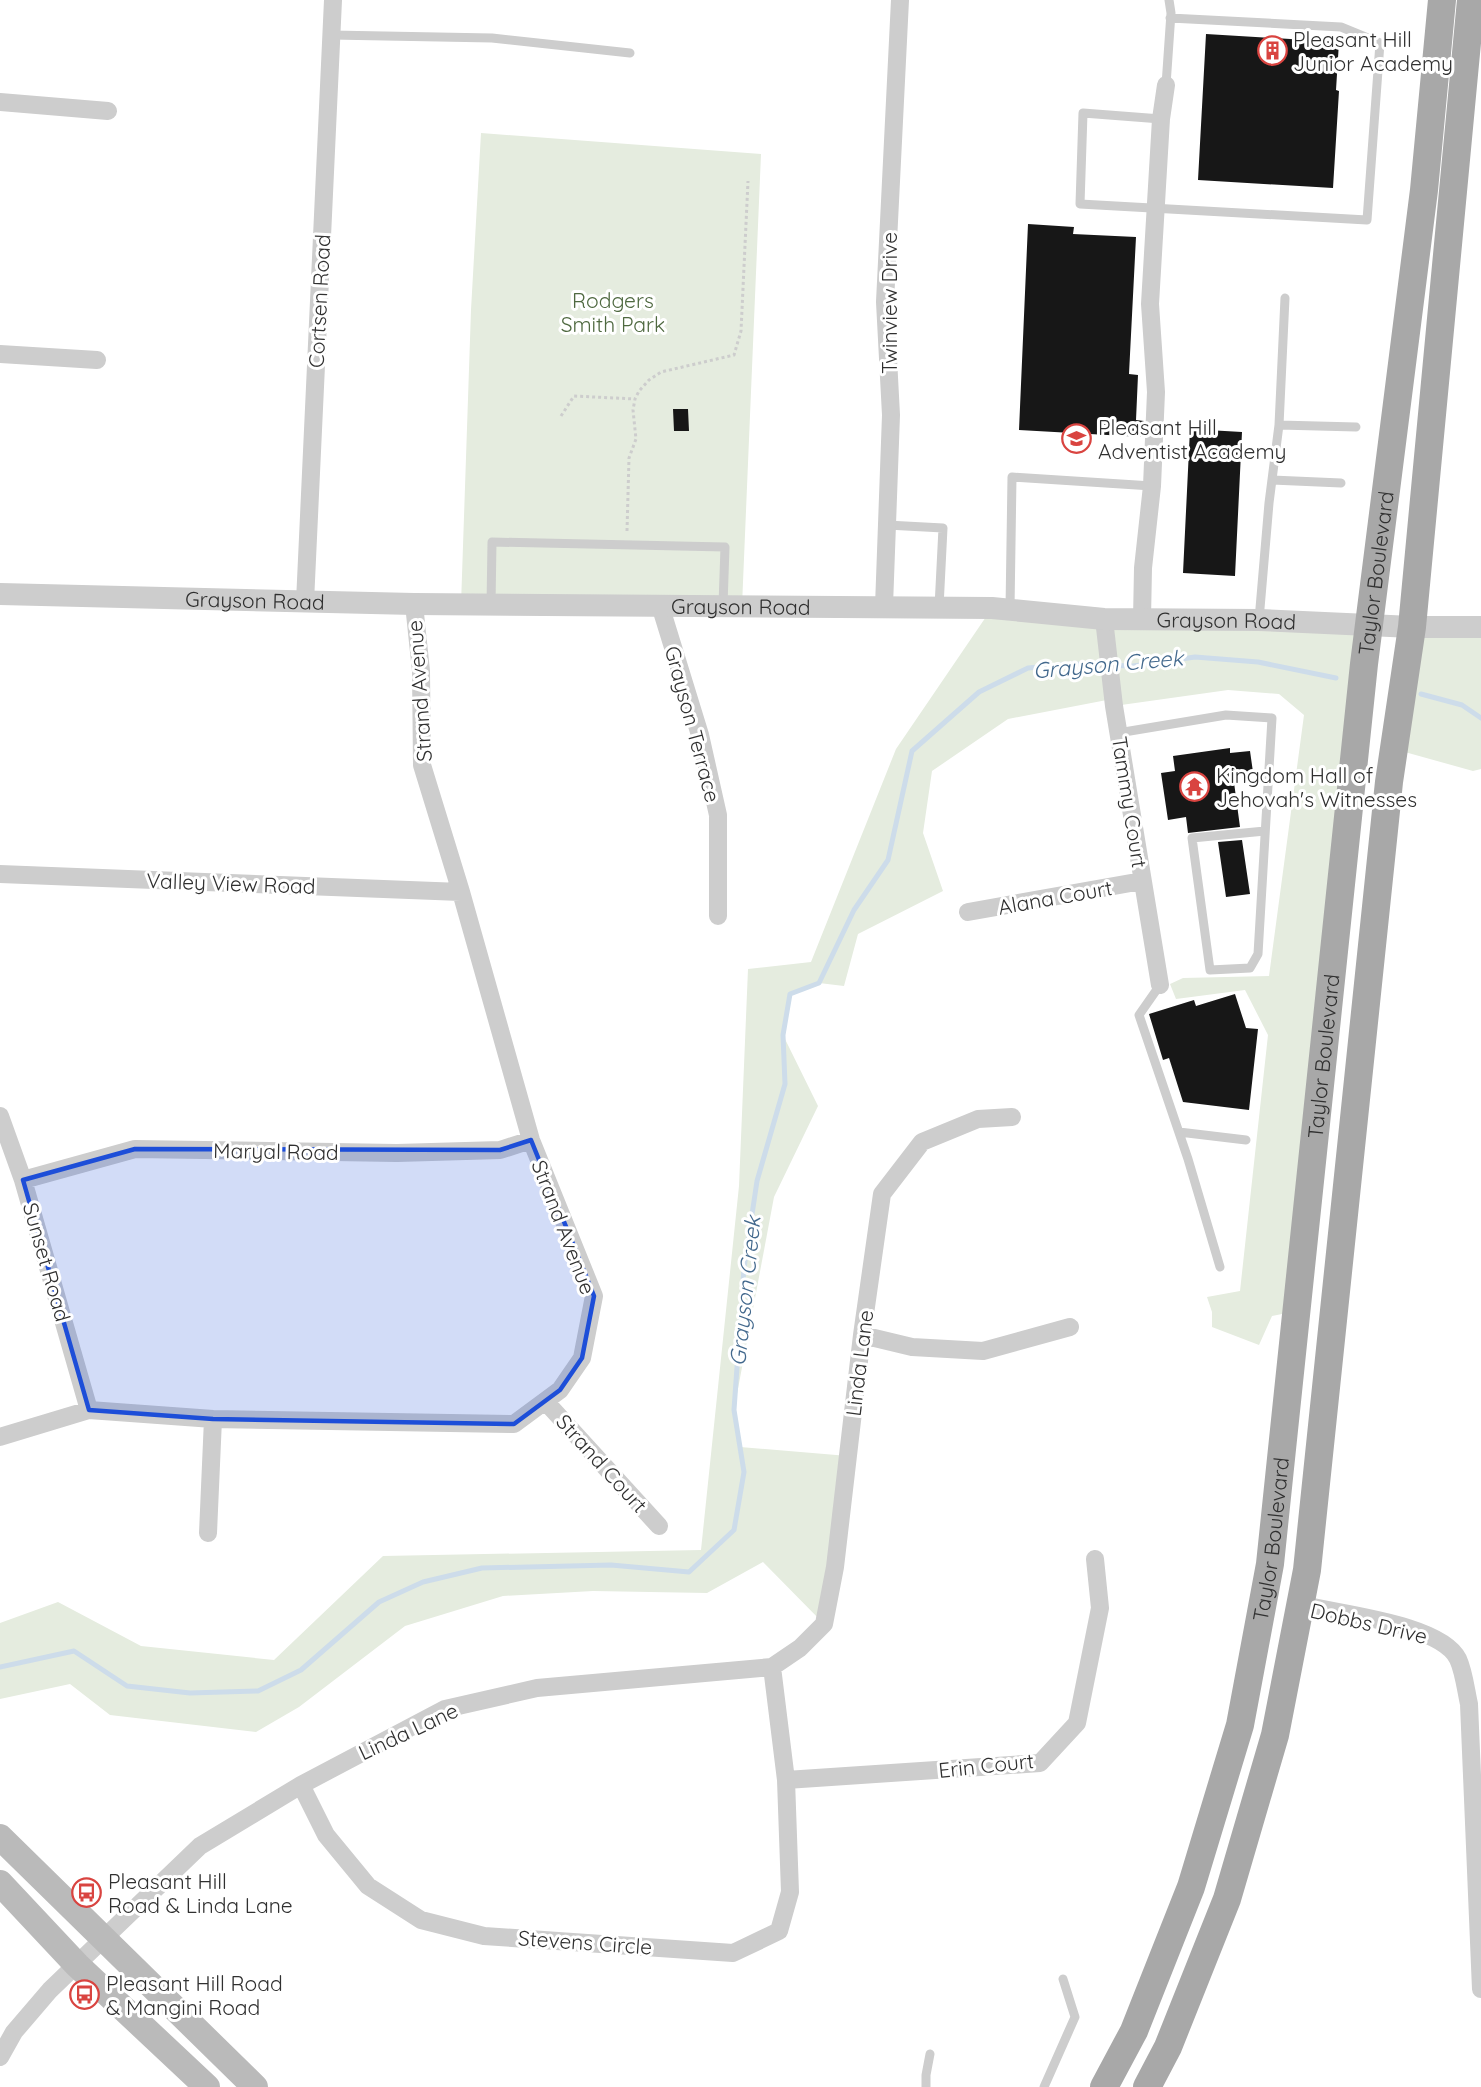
<svg xmlns="http://www.w3.org/2000/svg" width="1481" height="2087" font-family="Quicksand,sans-serif">
  <style>
    .green { fill: #e5ecdf }
    .lines { fill: none; stroke-linecap: round; stroke-linejoin: round }
    .stream { stroke: #cddcea; stroke-width: 5 }
    .building { fill: #171717 }
    .path { stroke: #cdcdcd; stroke-width: 3; stroke-dasharray: 3 3; stroke-linecap: butt }
    .service { stroke: #cdcdcd; stroke-width: 9 }
    .minor { stroke: #cdcdcd; stroke-width: 18 }
    .tertiary { stroke: #cdcdcd; stroke-width: 22 }
    .secondary { stroke: #bababa; stroke-width: 26 }
    .primary { stroke: #a8a8a8; stroke-width: 28 }
    .marked { fill: #1d4ed8; fill-opacity: 0.2; stroke: #1d4ed8; stroke-width: 4.5; stroke-linejoin: round }
    .labels { text-anchor: middle; dominant-baseline: central; stroke-width: 6; stroke-linejoin: round; paint-order: stroke }
    .poi-label { font-size: 21px; fill: #303030; stroke: #fff; text-anchor: start }
    .park-label { font-size: 21px; fill: #4f6940; stroke: #fff }
    .street-label { font-size: 21px; fill: #303030; stroke: #fff }
    .water-label { font-size: 22px; font-style: italic; fill: #43698d; stroke: #fff }
  </style>
  <rect width="100%" height="100%" fill="#fff"/>
  <path class="green" d="M481 133 761 154 742 606 461 605 471 310Z
    M992 608 1369 624 1297 1311 1272 1316 1259 1345 1212 1327V1312L1207 1297 1240 1291 1268 1035 1245 990 1176 999 1170 984 1183 978 1269 976 1304 715 1279 694 1228 690 1114 706 1112 699 1008 719 932 771 923 833 943 891 858 934 844 986 819 983 790 994 783 1035 818 1106 774 1197 734 1410 740 1447 848 1456 824 1624 763 1562 707 1593 593 1591 503 1596 405 1626 299 1707 256 1732 110 1715 70 1684 0 1699V1623L58 1602 141 1646 274 1660 383 1556 701 1550 739 1186 748 969 811 962 896 749Z
    M1412 627H1481V769L1473 771 1394 749Z"/>
  <g class="lines">
    <path class="stream" d="M1421 694 1462 705 1481 718
      M0 1667 74 1651 127 1686 190 1693 258 1691 301 1670 379 1602 423 1582 482 1568 611 1565 689 1572 734 1530 744 1472 734 1410 744 1268 757 1181 785 1084 783 1035 790 994 819 983 854 910 888 860 912 751 979 692 1028 668 1072 664 1133 666 1195 657 1258 662 1336 678"/>
  </g>
  <path class="building" d="M1206 34 1339 42 1336 90 1339 91 1333 188 1198 180Z
    M1028 224 1074 227 1073 234 1136 237 1129 374 1138 375 1136 420 1144 421 1143 437 1019 430Z
    M673 409H688L689 431H674Z
    M1190 429 1242 432 1235 576 1183 573Z
    M1230 748V753L1250 751 1253 772 1233 775 1240 827 1188 833 1186 817 1168 820 1161 773 1175 771 1173 756Z
    M1242 840 1250 894 1226 897 1218 842Z
    M1235 994 1246 1028 1258 1029 1249 1110 1183 1102 1169 1058 1163 1060 1149 1014 1194 1000 1196 1006Z"/>
  <g class="lines">
    <path class="path" d="M561 416 574 396 635 399
      M627 531 629 458 636 439 633 410 635 399 639 391 649 380 661 372 734 355 741 331 748 181"/>
    <path class="service" d="M331 35 492 38 630 53
      M1166 85 1171 13 1169 0
      M1161 119 1083 113 1080 204 1367 220 1380 43 1341 27 1170 18
      M1279 425 1285 298
      M1272 480 1341 483
      M887 525 943 528 939 607
      M491 605 492 542 725 547 723 605
      M1010 609 1012 477 1152 486
      M1259 620 1269 503 1279 425 1356 427
      M1118 733 1226 715 1272 718 1258 954 1250 968 1210 970 1192 838 1265 831
      M1160 985 1139 1015 1188 1159 1220 1267
      M1179 1132 1246 1140
      M926 2087V2075L930 2054
      M1044 2087 1075 2017 1063 1979"/>
    <path class="minor" d="M0 102 108 111
      M0 354 97 360
      M305 602 333 0
      M660 605 700 735 718 815V916
      M884 606 891 415 885 302 900 0
      M1104 619 1114 706 1160 985
      M1142 619 1143 568 1152 486 1156 392 1150 304 1161 119 1166 85
      M0 874 461 892
      M968 912 1142 881
      M0 1116 23 1180 89 1410
      M23 1180 135 1149 397 1153 500 1150 531 1140
      M862 1335 912 1347 983 1351 1070 1327
      M545 1401 659 1526
      M0 1437 89 1410 213 1419 514 1424 560 1390 582 1358 594 1296 531 1140 461 892 422 765 421 671 414 604
      M208 1533 213 1419
      M1301 1607H1313C1349 1615 1442 1626 1458 1659 1464 1672 1466 1691 1469 1704L1481 1989
      M772 1667 800 1648 824 1624 835 1567 862 1335 882 1194 922 1142 978 1119 1012 1117
      M786 1780 1040 1763 1077 1723 1100 1608 1095 1559
      M0 2057 14 2032 50 1990 200 1846 301 1785 445 1709 537 1688 772 1667 786 1780 790 1892 779 1931 733 1953 484 1936 421 1920 368 1886 326 1835 301 1785"/>
    <path class="tertiary" id="s1" d="M0 594 414 604 992 608 1104 619 1259 620 1412 627H1481"/>
    <path class="secondary" d="M0 1837 255 2087
      M0 1883 77 1965 207 2087"/>
    <g class="primary">
      <path id="s2" d="M1104 2087 1134 2031 1191 1887 1240 1725 1270 1564 1364 664 1424 190 1442 0"/>
      <path d="M1147 2087 1168 2047 1227 1899 1275 1735 1307 1570 1389 782 1412 627 1471 0"/>
    </g>
  </g>
  <path class="marked" d="M531 1140 594 1296 582 1358 560 1390 514 1424 213 1419 89 1410 23 1180 135 1149 500 1150Z"/>
  <defs>
    <symbol id="building-ring" viewBox="-11 -11 22 22"><circle r="9.5" fill="#fff" stroke="#d94440" stroke-width="1.5"/><path d="M-4-6H4V6H1V3H-1V6H-4ZM-2.5-4.3h1.7v1.8h-1.7ZM.8-4.3h1.7v1.8H.8ZM-2.5-1h1.7V.8h-1.7ZM.8-1h1.7V.8H.8Z" fill="#d94440"/></symbol>
    <symbol id="school-ring" viewBox="-11 -11 22 22"><circle r="9.5" fill="#fff" stroke="#d94440" stroke-width="1.5"/><path d="M0-5L7-2L0 1L-7-2ZM-4 1L0 2.5L4 1V4Q0 6-4 4Z" fill="#d94440"/></symbol>
    <symbol id="temple-ring" viewBox="-11 -11 22 22"><circle r="9.5" fill="#fff" stroke="#d94440" stroke-width="1.5"/><path d="M0-6L5-2H3V0L6.5 2.5H4V6H1.5V3h-3V6H-4V2.5H-6.5L-3 0V-2H-5Z" fill="#d94440"/></symbol>
    <symbol id="bus-ring" viewBox="-11 -11 22 22"><circle r="9.5" fill="#fff" stroke="#d94440" stroke-width="1.5"/><path d="M-5-6H5V4H4V6H2V4H-2V6H-4V4H-5ZM-3.5-4V0h7V-4ZM-3.5 1.2v1.5H-2V1.2ZM2 1.2v1.5H3.5V1.2Z" fill="#d94440"/></symbol>
  </defs>
  <g fill-rule="evenodd">
    <use href="#building-ring" x="1256" y="34" width="33" height="33"/>
    <use href="#school-ring" x="1060" y="422" width="33" height="33"/>
    <use href="#temple-ring" x="1178" y="770" width="33" height="33"/>
    <use href="#bus-ring" x="70" y="1876" width="33" height="33"/>
    <use href="#bus-ring" x="68" y="1978" width="33" height="33"/>
  </g>
  <g class="labels">
    <g class="poi-label">
      <text x="1293" y="39">Pleasant Hill<tspan x="1293" dy="24">Junior Academy</tspan></text>
      <text x="1098" y="427">Pleasant Hill<tspan x="1098" dy="24">Adventist Academy</tspan></text>
      <text x="1216" y="775">Kingdom Hall of<tspan x="1216" dy="24">Jehovah's Witnesses</tspan></text>
      <text x="108" y="1881">Pleasant Hill<tspan x="108" dy="24">Road &amp; Linda Lane</tspan></text>
      <text x="106" y="1983">Pleasant Hill Road<tspan x="106" dy="24">&amp; Mangini Road</tspan></text>
    </g>
    <g class="park-label">
      <text x="613" y="300">Rodgers<tspan x="613" dy="24">Smith Park</tspan></text>
    </g>
    <g class="street-label">
      <text transform="translate(319 301) rotate(-87)">Cortsen Road</text>
      <text transform="translate(889 303) rotate(-90)">Twinview Drive</text>
      <text stroke="none"><textPath href="#s2" startOffset="1548">Taylor Boulevard</textPath></text>
      <text stroke="none"><textPath href="#s1" startOffset="255">Grayson Road</textPath></text>
      <text stroke="none"><textPath href="#s1" startOffset="741">Grayson Road</textPath></text>
      <text stroke="none"><textPath href="#s1" startOffset="1227">Grayson Road</textPath></text>
      <text transform="translate(419 691) rotate(-94)">Strand Avenue</text>
      <text transform="translate(693 724) rotate(75)">Grayson Terrace</text>
      <text transform="translate(1130 802) rotate(81)">Tammy Court</text>
      <text transform="translate(231 883) rotate(2)">Valley View Road</text>
      <text transform="translate(1055 897) rotate(-10)">Alana Court</text>
      <text stroke="none"><textPath href="#s2" startOffset="1062">Taylor Boulevard</textPath></text>
      <text transform="translate(276 1151) rotate(1)">Maryal Road</text>
      <text transform="translate(564 1227) rotate(69)">Strand Avenue</text>
      <text transform="translate(47 1262) rotate(74)">Sunset Road</text>
      <text transform="translate(859 1363) rotate(-83)">Linda Lane</text>
      <text transform="translate(602 1463) rotate(48)">Strand Court</text>
      <text stroke="none"><textPath href="#s2" startOffset="576">Taylor Boulevard</textPath></text>
      <text transform="translate(1369 1623) rotate(13)">Dobbs Drive</text>
      <text transform="translate(408 1731) rotate(-25)">Linda Lane</text>
      <text transform="translate(986 1765) rotate(-6)">Erin Court</text>
      <text transform="translate(585 1942) rotate(4)">Stevens Circle</text>
    </g>
    <g class="water-label">
      <text transform="translate(1108 664) rotate(-5)">Grayson Creek</text>
      <text transform="translate(745 1291) rotate(-84)">Grayson Creek</text>
    </g>
  </g>
</svg>
